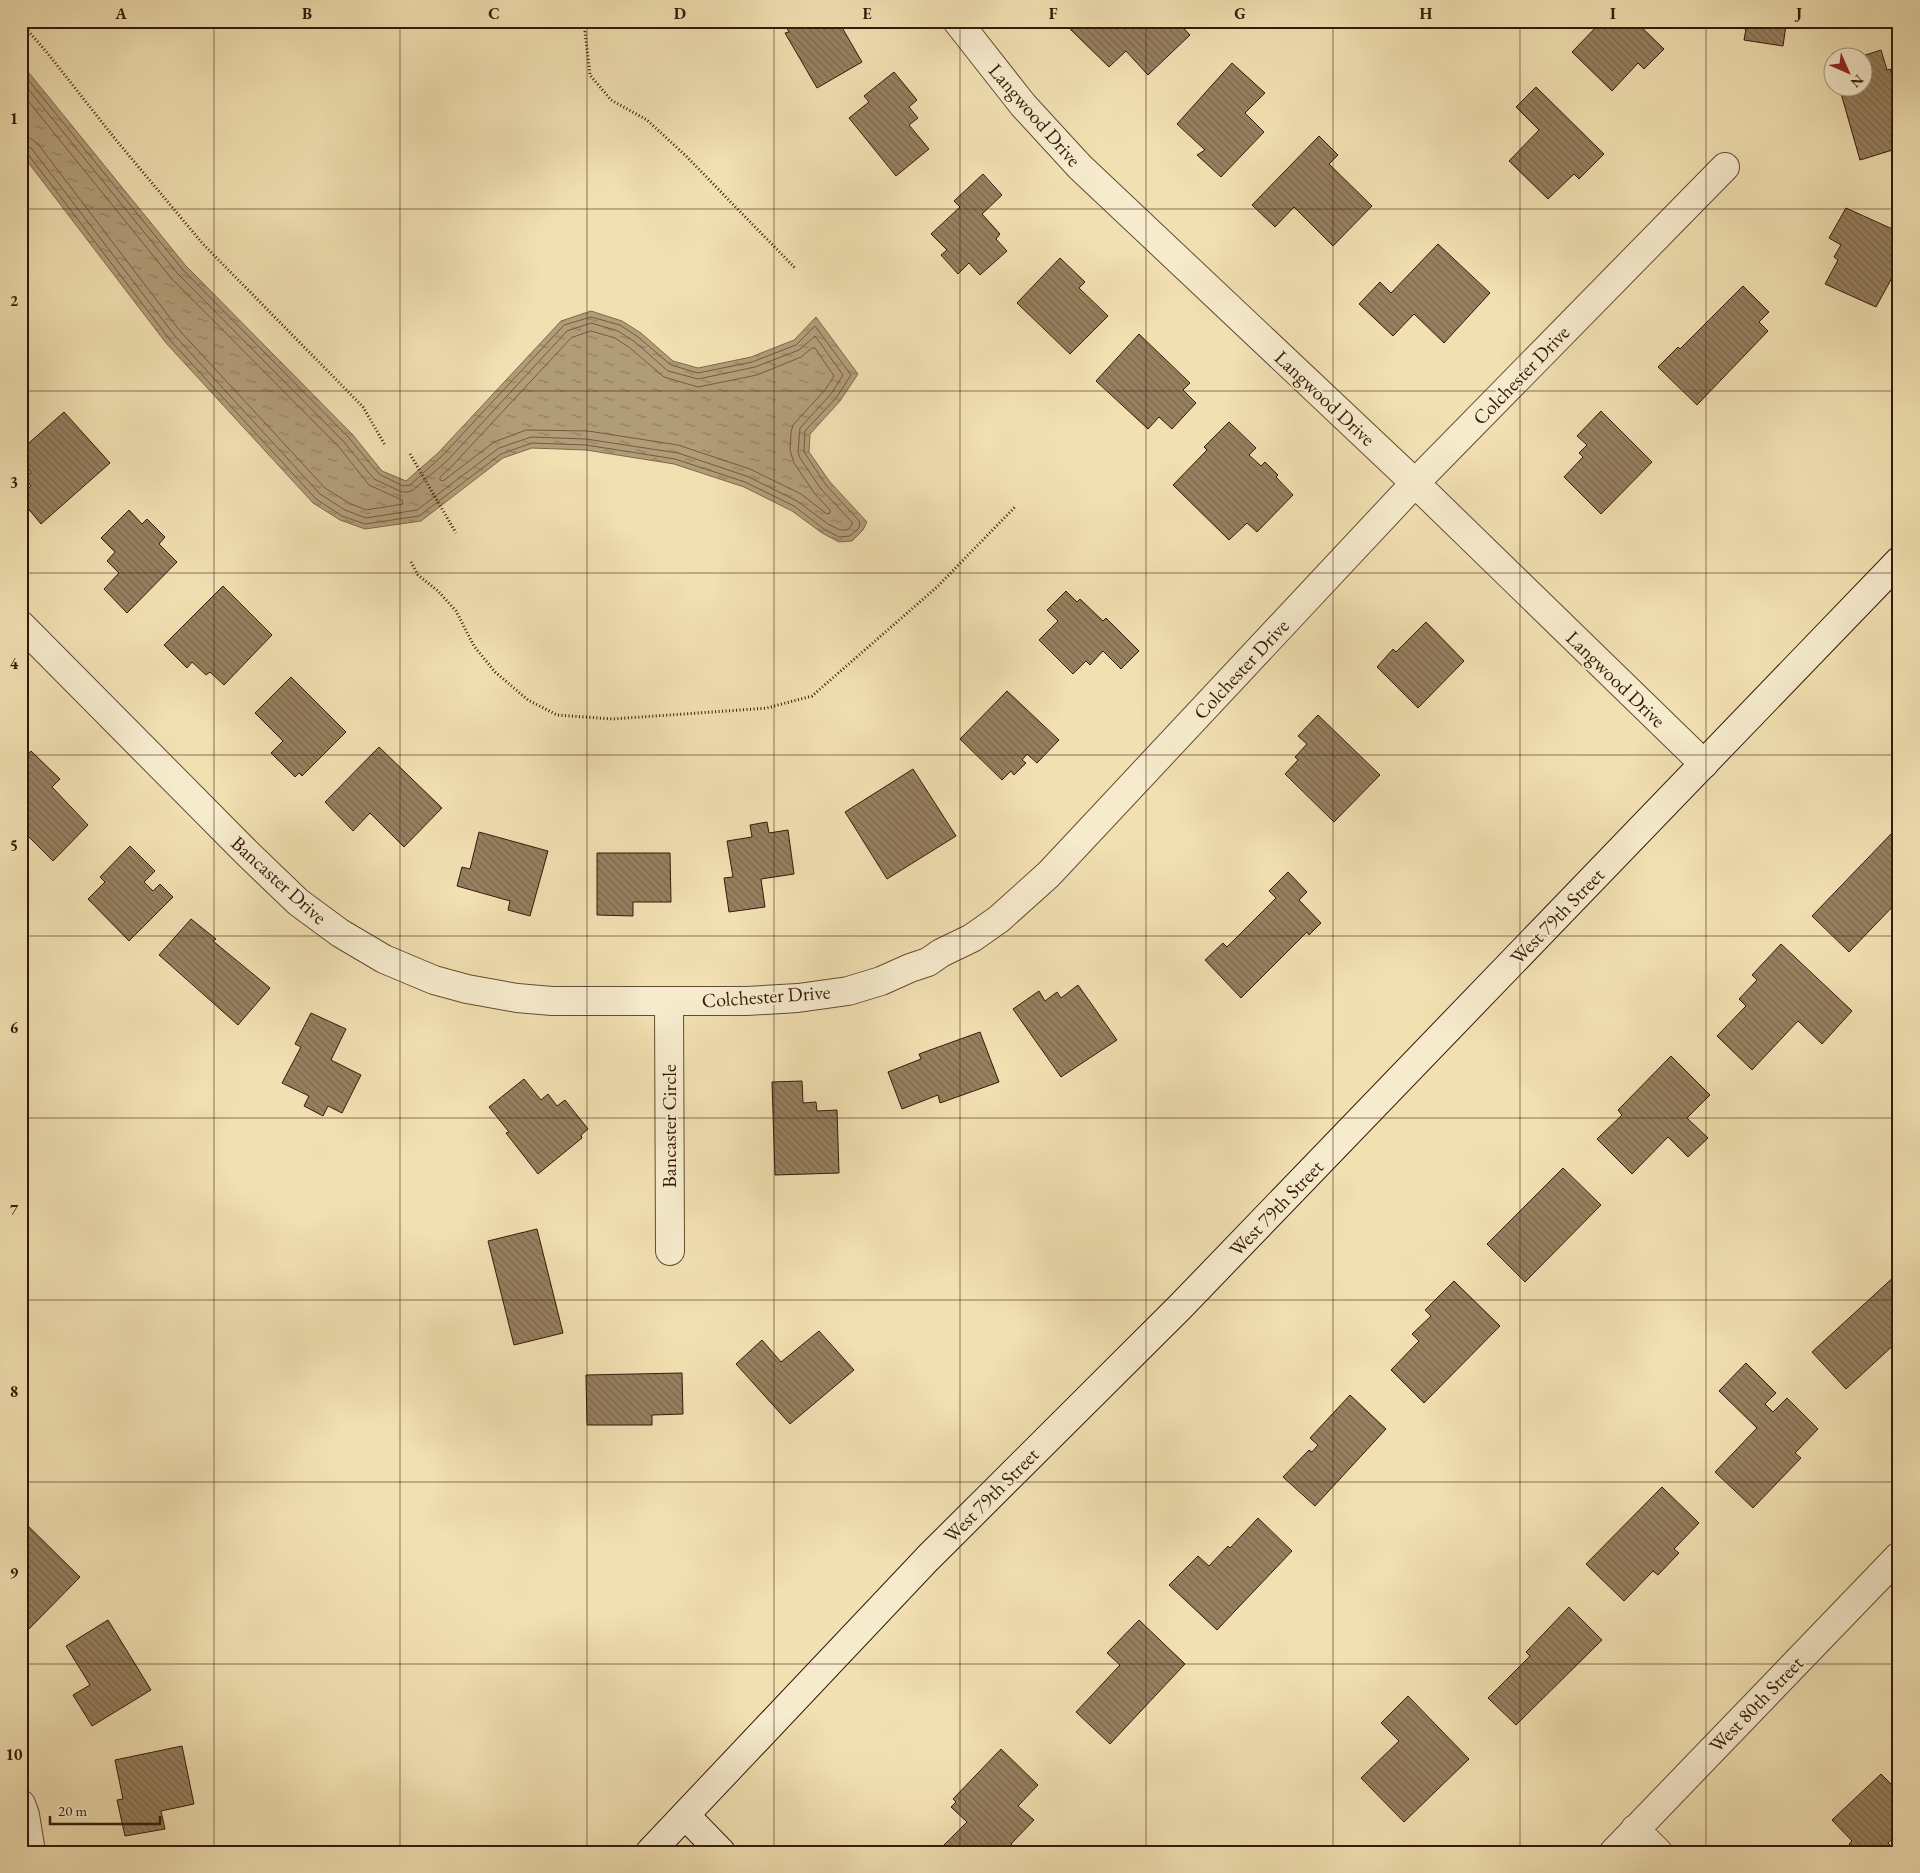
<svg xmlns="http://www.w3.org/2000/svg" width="1920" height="1873" font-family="'EB Garamond',serif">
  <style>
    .water { fill: url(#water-ripples); stroke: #80684b }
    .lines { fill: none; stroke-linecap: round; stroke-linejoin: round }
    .shore { stroke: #745a40; stroke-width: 1 }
    .building { fill: url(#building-back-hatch); stroke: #361908 }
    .street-casing { stroke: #654b32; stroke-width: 30 }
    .secondary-casing { stroke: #361908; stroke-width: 30 }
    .path { stroke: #361908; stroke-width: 3; stroke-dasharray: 1 2.5; stroke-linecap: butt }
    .street { stroke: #f6ebcd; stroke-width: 28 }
    .secondary { stroke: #f6ebcd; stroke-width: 28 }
    .grid { fill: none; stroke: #361908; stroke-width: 1; stroke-opacity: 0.55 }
    .labels { text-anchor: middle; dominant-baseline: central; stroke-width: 4; stroke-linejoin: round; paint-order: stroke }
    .street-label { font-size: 20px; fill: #361908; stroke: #f6ebcd }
    .neatline { fill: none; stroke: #361908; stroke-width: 2 }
    .grid-label { font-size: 16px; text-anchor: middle; font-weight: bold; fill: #361908 }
  </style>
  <defs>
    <pattern id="water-ripples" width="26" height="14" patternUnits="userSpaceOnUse" patternTransform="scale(1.25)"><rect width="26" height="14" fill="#b19c78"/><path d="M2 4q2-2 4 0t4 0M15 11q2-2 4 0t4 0" fill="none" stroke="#917e60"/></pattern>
    <pattern id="building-back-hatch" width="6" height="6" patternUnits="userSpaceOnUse" patternTransform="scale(1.25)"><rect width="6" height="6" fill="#978060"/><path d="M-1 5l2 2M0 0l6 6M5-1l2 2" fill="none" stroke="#7c684d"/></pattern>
  </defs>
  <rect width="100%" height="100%" fill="#f1e0b2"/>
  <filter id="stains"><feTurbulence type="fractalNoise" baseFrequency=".004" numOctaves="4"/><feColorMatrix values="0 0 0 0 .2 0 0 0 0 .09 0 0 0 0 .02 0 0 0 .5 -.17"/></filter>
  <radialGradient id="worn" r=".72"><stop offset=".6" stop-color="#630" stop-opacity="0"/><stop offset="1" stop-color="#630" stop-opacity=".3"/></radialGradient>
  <path class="water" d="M21 63 186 266 353 435 382 471 406 481 438 453 561 321 591 311 622 321 641 333 673 361 698 368 751 357 794 340 816 317 858 374 840 401 810 434 809 452 830 482 867 522 863 530 852 541 839 542 822 533 792 511 744 487 674 464 586 450 532 448 503 458 421 521 365 529 340 520 313 503 166 343 21 153Z"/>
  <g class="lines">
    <path class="shore" d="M21 71 183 270 349 438 379 474 403 486 410 485 442 456 564 325 591 317 620 325 638 337 671 365 698 373 752 362 796 345 815 326 851 375 836 398 805 431 804 452 826 485 860 522 859 528 850 536 839 537 824 529 794 506 745 482 675 459 586 445 532 443 501 454 419 516 365 524 342 516 316 499 170 340 27 153 21 151
      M21 80 178 274 344 442 374 479 402 492H408L413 490 447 461 567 331 591 323 618 331 635 342 668 371 698 379 755 367 799 350 815 336 843 375 831 394 800 428 798 452 800 458 821 489 852 522V525L847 530H840L828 524 797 501 749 477 678 453 586 439 531 437 499 448 417 510 366 518 345 510 320 494 175 336 32 149 27 145 21 144
      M21 92 172 279 339 447 369 485 402 500 403 504 366 510 349 503 325 488 180 331 38 144 30 138 21 137
      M591 331 615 338 630 348 664 377 698 387 757 375 801 357 812 348H815L834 376 825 390 793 425 791 432 790 450 794 463 815 494 830 510V513L827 514 801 494 750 469 678 445 588 431 526 430 494 442 443 481 440 480V477L452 466 571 338Z"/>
  </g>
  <path class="building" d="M783 21H841L840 24 862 62 817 88 785 33 789 32Z
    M1078 21H1177L1190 35 1148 75 1126 51 1109 67 1070 29Z
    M1602 21H1635L1664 49 1644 69 1638 63 1612 91 1572 52Z
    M1725 21H1780L1779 24 1786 25 1783 46 1744 40 1746 29 1724 25Z
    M1881 50 1887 70 1890 69 1899 97V148L1860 160 1840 90 1836 92 1834 88H1862V58H1856Z
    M1232 63 1265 93 1245 113 1264 132 1221 177 1197 155 1205 150 1177 124Z
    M1832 65V82L1827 66Z
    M894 72 917 100 909 107 918 118 909 125 929 149 896 176 849 118 869 102 864 96Z
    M1536 87 1604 154 1579 179 1574 174 1548 199 1509 161 1539 130 1516 107Z
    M1319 136 1338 155 1329 164 1372 206 1333 246 1294 207 1275 227 1252 205Z
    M983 174 1002 195 982 214 1000 234 996 239 1007 251 980 275 969 263 958 274 941 255 947 250 931 234 960 207 954 201Z
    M1846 208 1899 232V265L1876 307 1825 284 1838 260 1834 257 1841 245 1829 238Z
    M1438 244 1490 293 1444 343 1414 314 1393 336 1359 304 1380 282 1391 293Z
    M1060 258 1085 282 1079 288 1108 316 1070 354 1017 303Z
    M1743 286 1769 312 1759 322 1768 331 1697 405 1658 367 1678 347 1680 349Z
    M1139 334 1190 383 1183 390 1196 403 1172 429 1159 417 1148 429 1096 381Z
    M1601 411 1652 462 1601 514 1564 477 1583 457 1579 453 1587 445 1577 436Z
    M64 412 110 463 41 524 21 500V494L31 486 25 478 31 472 21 461V450Z
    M1229 422 1256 448 1249 455 1261 466 1265 462 1278 475 1276 477 1293 495 1257 532 1247 523 1229 540 1173 485 1207 450 1204 447Z
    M129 510 142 524 147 519 165 537 159 544 177 562 127 613 104 589 119 573 107 561 115 552 101 538Z
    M223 586 272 635 224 685 210 672 206 675 192 662 187 668 164 645Z
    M1066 591 1077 602 1080 599 1103 621 1106 618 1139 651 1121 669 1103 651 1090 665 1086 661 1073 674 1039 640 1058 621 1047 610Z
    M1426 622 1464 661 1418 708 1377 667 1393 649 1396 652Z
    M291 677 346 732 302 776 299 773 295 777 271 753 283 741 255 713Z
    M1007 691 1059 740 1037 763 1027 754 1022 760 1026 763 1014 775 1011 771 1002 780 960 739Z
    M1318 715 1380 775 1334 822 1285 774 1298 760 1295 757 1307 744 1298 736Z
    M379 747 442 808 404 847 370 813 353 831 325 802Z
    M31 751 60 779 52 787 88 825 53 861 21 829V761Z
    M913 769 956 836 887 879 845 812Z
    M767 822 769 833 788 830 794 874 761 879 765 907 729 912 724 878 733 877 727 841 752 837 750 825Z
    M479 832 548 851 530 916 508 910 510 901 457 886 462 867 470 869Z
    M1892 833 1899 839V900L1849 952 1812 916Z
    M130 846 155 871 144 882 153 891 160 884 173 897 129 941 88 899 105 882 100 877Z
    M597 853H670L671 902H633V916L597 915Z
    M1288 872 1307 892 1299 900 1321 923 1309 935 1307 932 1241 998 1205 960 1223 943 1227 947 1276 898 1269 891Z
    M191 919 216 939 213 941 270 988 238 1025 159 955Z
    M1781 944 1852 1011 1822 1044 1798 1021 1752 1070 1717 1036 1746 1006 1739 999 1757 980 1752 975Z
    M1078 985 1117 1040 1061 1077 1013 1009 1039 991 1045 1001 1057 992 1061 998Z
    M311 1013 346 1029 331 1060 361 1075 342 1113 328 1106 323 1116 304 1106 309 1096 282 1083 301 1047 295 1044Z
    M980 1032 999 1082 940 1103 938 1095 902 1109 888 1072 921 1059 919 1054Z
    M1671 1056 1710 1095 1687 1118 1708 1138 1688 1157 1668 1137 1632 1174 1597 1139 1622 1115 1618 1110Z
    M524 1079 541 1100 548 1094 557 1106 565 1100 588 1129 581 1135 582 1138 538 1174 506 1133 509 1132 489 1107Z
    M802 1081 803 1103 816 1102 817 1111 837 1110 839 1173 775 1175 772 1082Z
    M1563 1168 1601 1205 1525 1282 1487 1244Z
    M537 1229 563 1333 514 1345 488 1241Z
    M1897 1274 1899 1275V1340L1846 1389 1812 1352Z
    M1454 1281 1500 1326 1424 1403 1391 1370 1419 1341 1412 1334 1431 1316 1425 1310Z
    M819 1331 854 1370 790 1424 736 1364 762 1340 781 1362Z
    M1746 1363 1776 1393 1765 1404 1773 1412 1787 1398 1818 1429 1795 1453 1801 1458 1753 1508 1715 1472 1757 1428 1719 1391Z
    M682 1373 683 1414 652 1415V1425H587L586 1375Z
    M1350 1395 1386 1429 1315 1506 1283 1477 1309 1450 1312 1452 1318 1445 1310 1438Z
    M1662 1487 1699 1523 1674 1549 1679 1553 1658 1575 1653 1571 1624 1601 1586 1564Z
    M1258 1518 1292 1551 1217 1630 1169 1585 1198 1556 1209 1566 1228 1546 1230 1548Z
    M22 1520 80 1577 24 1634 21 1632Z
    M1569 1607 1602 1640 1516 1725 1488 1698 1530 1656 1526 1652Z
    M108 1620 151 1690 92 1726 73 1695 90 1685 66 1646Z
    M1139 1620 1185 1664 1110 1744 1076 1712 1120 1665 1107 1653Z
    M1408 1696 1469 1759 1404 1822 1361 1778 1399 1741 1381 1723Z
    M182 1746 194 1804 161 1811 165 1829 125 1836 117 1800 123 1799 115 1760Z
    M1001 1749 1038 1785 1018 1806 1034 1820 1011 1844 1018 1852H945L941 1848 967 1822 951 1807 956 1802 953 1799Z
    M1881 1774 1899 1792V1833L1888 1843 1897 1852H1857L1849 1844 1852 1841 1832 1820Z"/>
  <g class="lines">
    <defs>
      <path id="street" d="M957 21 1023 105 1080 167 1415 483 1704 764
        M21 625 246 852 298 902 340 933 384 959 434 980 467 989 517 998 552 1001H747L798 998 848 991 881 981 910 968 928 962 941 953 972 938 999 919 1049 874 1415 483 1725 167
        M669 1001 670 1251
        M21 1804 25 1815 31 1852
        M1635 1829 1658 1852
        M1614 1852 1899 1556"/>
      <path id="secondary" d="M685 1815 721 1852
        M650 1852 928 1558 1180 1307 1899 561"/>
    </defs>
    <use href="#street" class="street-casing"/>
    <use href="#secondary" class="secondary-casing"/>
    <path class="path" d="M588 21 585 32 590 75 611 100 647 120 685 155 796 269
      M21 23 45 50 116 140 203 244 363 407 385 445
      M410 454 456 533
      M411 562 418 575 438 591 456 611 474 646 495 672 528 700 557 715 613 719 767 708 812 696 937 587 1016 506"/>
    <use href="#street" class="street"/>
    <use href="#secondary" class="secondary"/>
  </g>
  <path class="grid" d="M214 21V1852M400 21V1852M587 21V1852M774 21V1852M960 21V1852M1146 21V1852M1333 21V1852M1520 21V1852M1706 21V1852M21 209H1899M21 391H1899M21 573H1899M21 755H1899M21 936H1899M21 1118H1899M21 1300H1899M21 1482H1899M21 1664H1899"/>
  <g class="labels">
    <g class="street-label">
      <text transform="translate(1035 115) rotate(49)">Langwood Drive</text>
      <text transform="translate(1521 375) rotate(-46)">Colchester Drive</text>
      <text transform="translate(1325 398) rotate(43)">Langwood Drive</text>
      <text transform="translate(1241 669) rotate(-47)">Colchester Drive</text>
      <text transform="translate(1616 679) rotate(44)">Langwood Drive</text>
      <text transform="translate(279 880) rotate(42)">Bancaster Drive</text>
      <text transform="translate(1557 916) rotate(-46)">West 79th Street</text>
      <text transform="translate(766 996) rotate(-4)">Colchester Drive</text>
      <text transform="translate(669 1126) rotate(-90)">Bancaster Circle</text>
      <text transform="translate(1276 1208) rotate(-46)">West 79th Street</text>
      <text transform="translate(991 1495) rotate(-45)">West 79th Street</text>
      <text transform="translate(1756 1704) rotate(-46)">West 80th Street</text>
    </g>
  </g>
  <rect width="1920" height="1873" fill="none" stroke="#f1e0b2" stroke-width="55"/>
  <g transform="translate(1848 72) rotate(135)"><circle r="24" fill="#f6ebcd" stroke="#a9977e"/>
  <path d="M0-4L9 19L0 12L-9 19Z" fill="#8f2418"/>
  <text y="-8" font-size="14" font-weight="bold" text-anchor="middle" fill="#361908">N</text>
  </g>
  <path d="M50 1816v8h110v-8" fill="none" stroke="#361908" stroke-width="2.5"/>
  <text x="58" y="1816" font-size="15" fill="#361908" stroke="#f6ebcd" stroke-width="4" paint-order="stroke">20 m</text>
  <rect x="28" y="28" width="1864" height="1818" class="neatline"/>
  <g class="grid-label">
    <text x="121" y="19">A</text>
    <text x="307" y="19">B</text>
    <text x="494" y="19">C</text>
    <text x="680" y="19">D</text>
    <text x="867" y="19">E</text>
    <text x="1053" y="19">F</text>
    <text x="1240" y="19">G</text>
    <text x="1426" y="19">H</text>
    <text x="1613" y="19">I</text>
    <text x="1799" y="19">J</text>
    <text x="14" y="124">1</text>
    <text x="14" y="306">2</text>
    <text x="14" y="488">3</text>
    <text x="14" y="669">4</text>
    <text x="14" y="851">5</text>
    <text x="14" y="1033">6</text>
    <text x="14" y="1215">7</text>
    <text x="14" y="1397">8</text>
    <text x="14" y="1578">9</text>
    <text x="14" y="1760">10</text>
  </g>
  <rect width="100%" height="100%" filter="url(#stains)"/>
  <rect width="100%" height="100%" fill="url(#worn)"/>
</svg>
